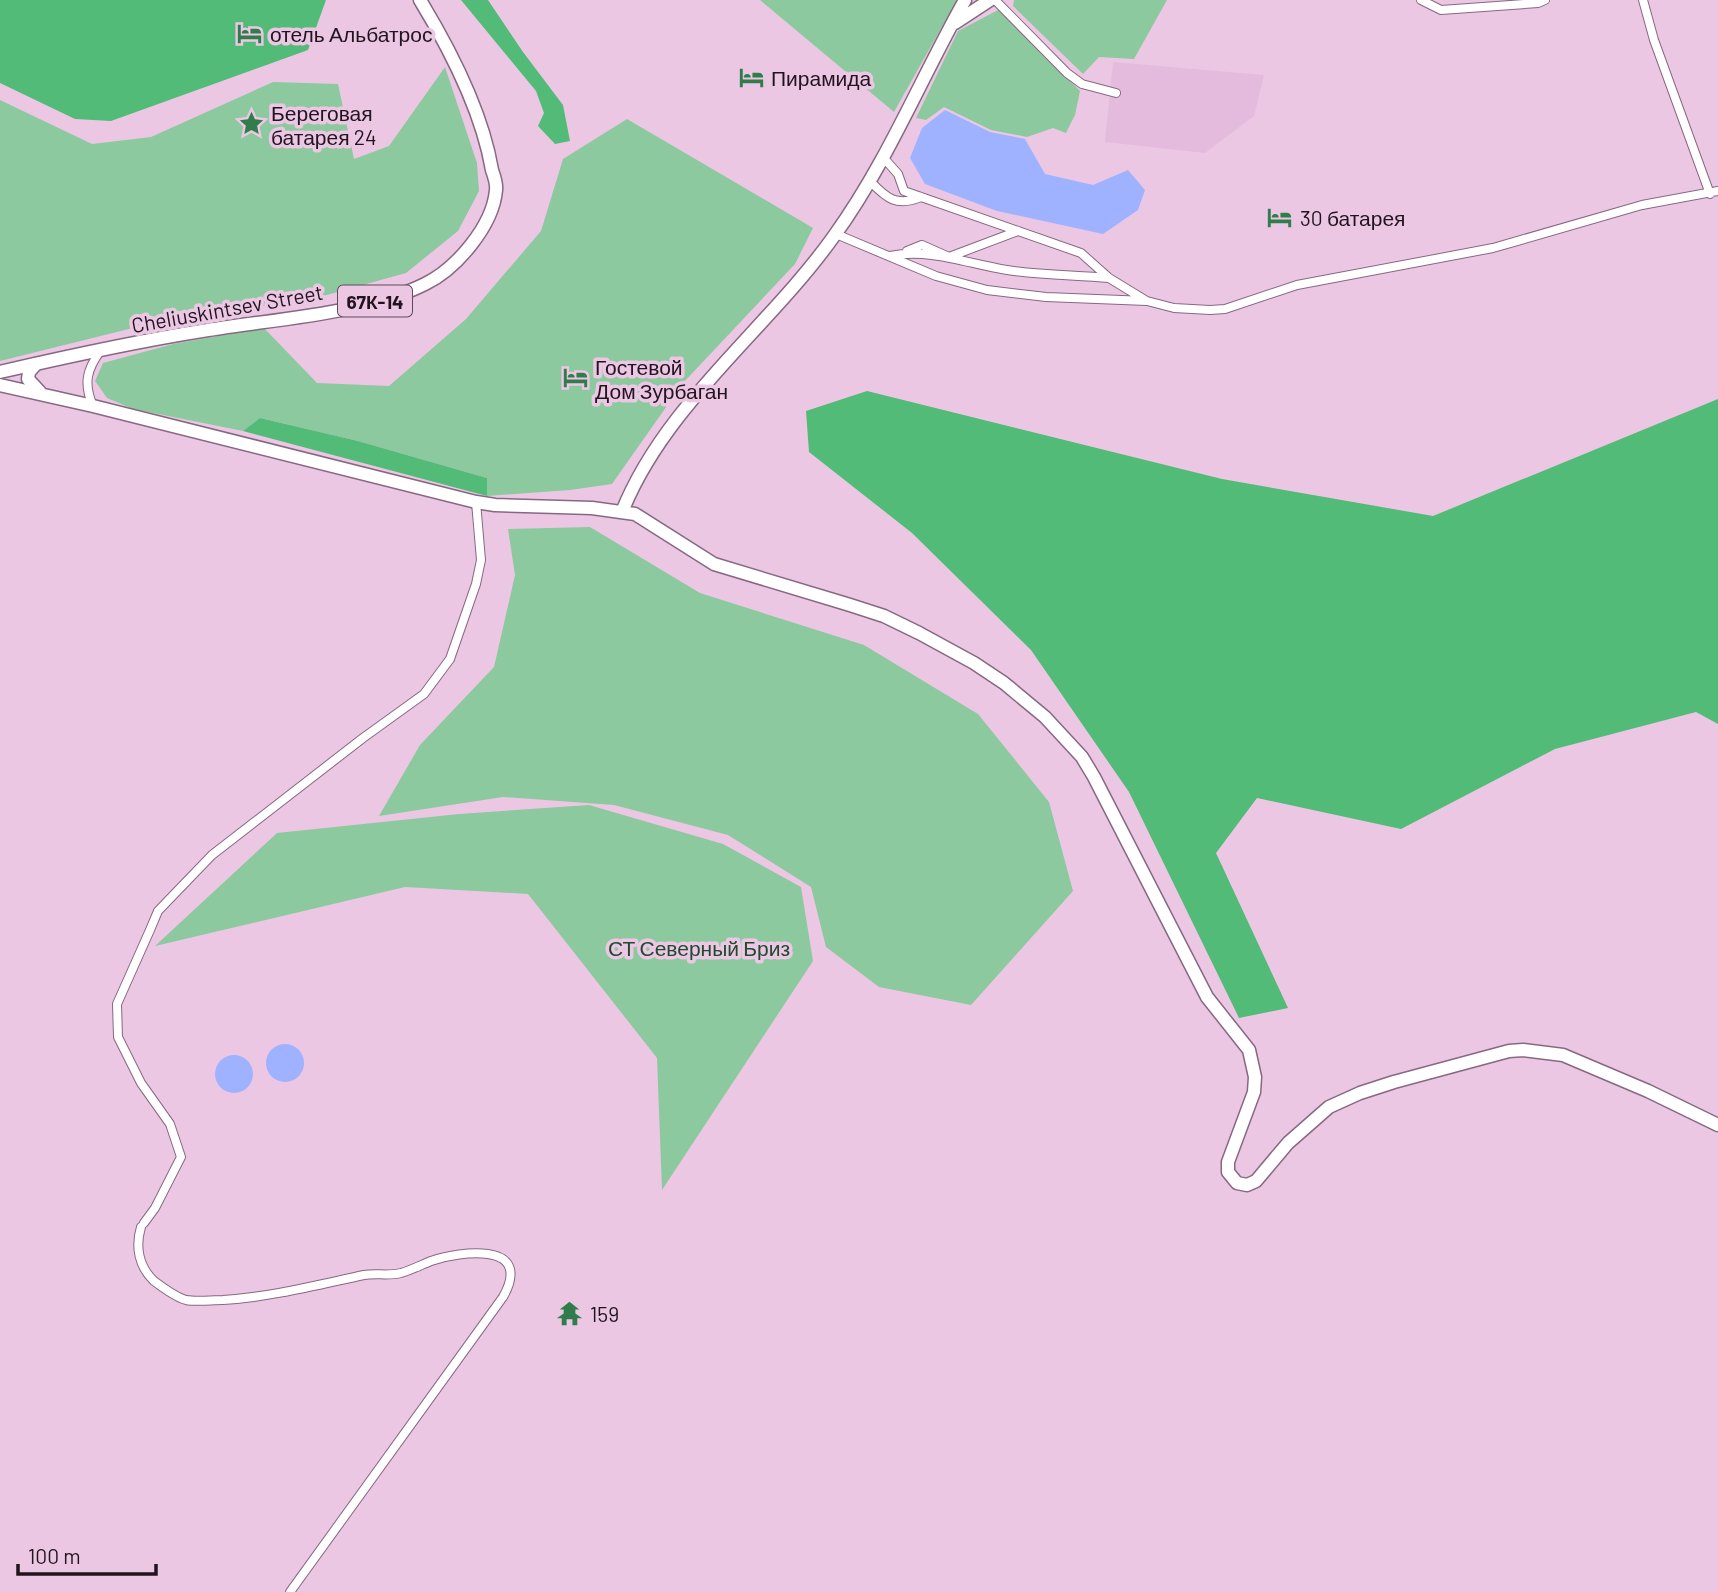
<svg xmlns="http://www.w3.org/2000/svg" width="1718" height="1592" font-family="Barlow,sans-serif">
  <style>
    .built { fill: #e5bbdd }
    .green { fill: #8dc99e }
    .forest { fill: #52bb77 }
    .water { fill: #9eb2ff }
    .lines { fill: none; stroke-linecap: round; stroke-linejoin: round }
    .street-casing { stroke: #876881; stroke-width: 10 }
    .secondary-casing { stroke: #876881; stroke-width: 15 }
    .primary-casing { stroke: #876881; stroke-width: 15 }
    .street { stroke: #fff; stroke-width: 8 }
    .secondary { stroke: #fff; stroke-width: 12 }
    .primary { stroke: #fff; stroke-width: 12 }
    .labels { text-anchor: middle; dominant-baseline: central; stroke-width: 7; stroke-linejoin: round; paint-order: stroke }
    .shield { fill: #ebc7e4; stroke: #5e4a5a; stroke-width: 2 }
    .shield-label { font-size: 19px; font-weight: bold; fill: #21141f }
    .poi-label { font-size: 21px; fill: #21141f; stroke: #ebc7e4; text-anchor: start }
    .street-label { font-size: 21px; fill: #21141f; stroke: #ebc7e4 }
    .park-label { font-size: 21px; fill: #204a2e; stroke: #ebc7e4 }
  </style>
  <rect width="100%" height="100%" fill="#ebc7e4"/>
  <path class="built" d="M1113 62 1264 75 1254 116 1205 153 1105 142Z"/>
  <path class="green" d="M760 0H957L894 112Z
    M1014 0H1167L1134 59 1099 57 1083 74 1013 6Z
    M1000 9 1080 91 1075 115 1066 133 1053 128 1027 137 991 130 944 107 926 120 916 118 958 31Z
    M445 67 477 163 479 191 458 231 406 273 316 298 145 325 0 361V100L92 144 151 137 273 82 338 84 354 159 389 146Z
    M627 119 813 228 795 264 683 383 612 484 570 490 487 496V478L358 441 260 418 243 431 133 409 107 398 95 381 103 363 173 344 264 328 317 383 389 386 466 319 541 231 563 159Z
    M590 527 700 593 864 645 978 714 1049 802 1073 891 971 1005 879 987 826 947 811 887 728 835 614 805 503 797 379 816 420 745 494 667 515 575 508 529Z
    M589 805 723 844 801 887 813 961 662 1190 657 1058 528 894 405 887 155 946 277 833 459 814Z"/>
  <path class="forest" d="M0 0H326L308 50 111 121 75 119 0 83Z
    M461 0H488L523 52 563 105 570 141 555 144 538 126 544 113 536 91Z
    M867 391 1222 479 1433 516 1718 399V724L1696 712 1555 749 1401 829 1257 798 1216 853 1288 1008 1239 1018 1129 792 1031 650 912 533 809 452 806 411Z
    M260 418 358 441 487 478V496L243 431Z"/>
  <path class="water" d="M945 110 990 132 1025 139 1045 174 1093 185 1128 170 1145 190 1138 210 1103 234 997 211 925 184 910 158 922 128Z
    M266 1063a19 19 0 1 1 38 0a19 19 0 1 1-38 0Z
    M215 1074a19 19 0 1 1 38 0a19 19 0 1 1-38 0Z"/>
  <g class="lines">
    <defs>
      <path id="street" d="M995 0 1067 73 1082 84 1116 93
        M1421 0 1441 10 1538 3 1545 0
        M1643 0 1654 40 1710 194
        M882 156 898 174 904 191 1081 253 1109 278 1145 300
        M870 181C887 199 897 207 921 197
        M836 234 936 276 987 290 1046 297 1147 301 1174 308 1210 310 1225 309 1297 285 1493 248 1642 205 1718 191
        M907 251 922 245 949 257 1018 231
        M890 256C930 248 968 264 1007 270 1040 275 1075 275 1109 278
        M93 406C83 383 87 369 101 350
        M144 1223 155 1208 181 1157 170 1124 141 1083 118 1037 117 1004 150 930 158 911 212 855 363 738 424 694 450 659 476 584 481 560 476 502
        M141 1227C135 1247 139 1267 154 1281 162 1287 175 1297 186 1300 197 1302 211 1300 223 1300 271 1297 317 1285 364 1275 376 1273 389 1276 401 1273 411 1270 421 1265 431 1261 448 1255 470 1252 488 1254 516 1258 514 1278 503 1297L290 1592"/>
      <path id="secondary" d="M955 23 990 0
        M36 364 29 372 28 379 40 392
        M0 385 93 406 476 502 495 505 592 508 635 514 714 564 850 605 884 616 919 633 974 663 1004 683 1045 717 1082 757 1094 777 1207 997 1249 1050 1255 1077 1254 1092 1228 1162V1172L1237 1183 1247 1185 1256 1181 1288 1143 1329 1107 1360 1093 1394 1082 1509 1051 1523 1050 1563 1055 1648 1091 1718 1125
        M622 512C665 404 768 329 834 236 887 163 921 78 965 0"/>
      <path id="primary" d="M0 372C69 356 138 341 208 330 274 319 365 314 425 284 456 269 493 226 496 190 497 184 494 176 492 170 482 111 451 51 420 0"/>
    </defs>
    <use href="#street" class="street-casing"/>
    <use href="#secondary" class="secondary-casing"/>
    <use href="#primary" class="primary-casing"/>
    <use href="#street" class="street"/>
    <use href="#secondary" class="secondary"/>
    <use href="#primary" class="primary"/>
  </g>
  <defs>
    <symbol id="hotel-bare" viewBox="-9 -9 18 18"><path d="M-6-4.5h1.5V1H6V5H4.5V3h-9V5H-6ZM-4 0a1.8 1.8 0 1 1 3.6 0ZM.5 0V-2.5h3Q6-2.5 6 0Z" fill="#307c4b" stroke="#ebc7e4" stroke-width="2.5" paint-order="stroke"/></symbol>
    <symbol id="sight-bare" viewBox="-9 -9 18 18"><path d="M0-6L1.8-2.2L6-1.7L2.9 1.2L3.7 5.4L0 3.3L-3.7 5.4L-2.9 1.2L-6-1.7L-1.8-2.2Z" fill="#307c4b" stroke="#ebc7e4" stroke-width="2.5" paint-order="stroke"/></symbol>
    <symbol id="temple-bare" viewBox="-9 -9 18 18"><path d="M0-6L5-2H3V0L6.5 2.5H4V6H1.5V3h-3V6H-4V2.5H-6.5L-3 0V-2H-5Z" fill="#307c4b" stroke="#ebc7e4" stroke-width="2.5" paint-order="stroke"/></symbol>
  </defs>
  <g fill-rule="evenodd">
    <use href="#hotel-bare" x="232" y="16" width="35" height="35"/>
    <use href="#hotel-bare" x="734" y="60" width="35" height="35"/>
    <use href="#sight-bare" x="234" y="106" width="35" height="35"/>
    <use href="#hotel-bare" x="1262" y="200" width="35" height="35"/>
    <use href="#hotel-bare" x="558" y="360" width="35" height="35"/>
    <use href="#temple-bare" x="552" y="1296" width="35" height="35"/>
  </g>
  <g class="labels">
    <rect class="shield" x="338" y="285.5" width="74" height="31" rx="5"/>
    <g class="shield-label">
      <text x="375" y="301">67К-14</text>
    </g>
    <g class="poi-label">
      <text x="270" y="33">отель Альбатрос</text>
      <text x="771" y="77">Пирамида</text>
      <text x="271" y="112">Береговая<tspan x="271" dy="24">батарея 24</tspan></text>
      <text x="1300" y="217">30 батарея</text>
      <text x="595" y="366">Гостевой<tspan x="595" dy="24">Дом Зурбаган</tspan></text>
      <text x="590" y="1313">159</text>
    </g>
    <g class="street-label">
      <text transform="translate(227 308) rotate(-10)">Cheliuskintsev Street</text>
    </g>
    <g class="park-label">
      <text x="699" y="947">СТ Северный Бриз</text>
    </g>
  </g>
  <path d="M18 1564v10h138v-10" fill="none" stroke="#21141f" stroke-width="3.5"/>
  <text x="28" y="1564" font-size="21" fill="#21141f" stroke="#ebc7e4" stroke-width="5" paint-order="stroke">100 m</text>
</svg>
